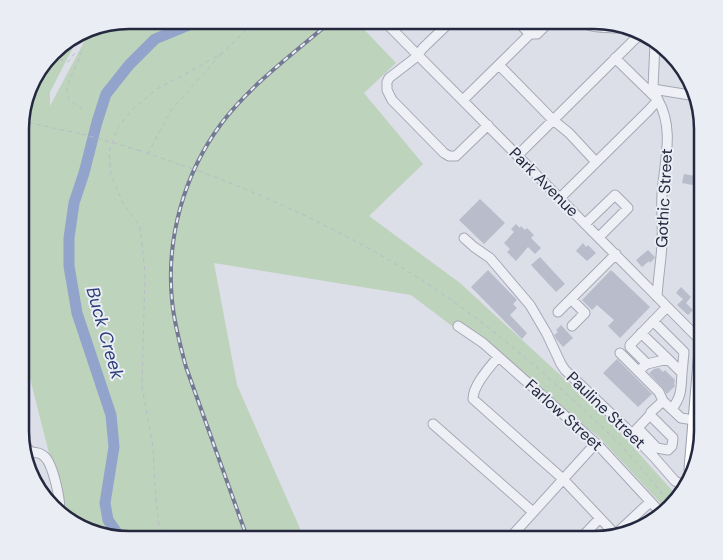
<svg xmlns="http://www.w3.org/2000/svg" width="723" height="560" font-family="'DM Sans',sans-serif">
  <style>
    .green { fill: #bdd3bc }
    .lines { fill: none; stroke-linecap: round; stroke-linejoin: round }
    .river { stroke: #92a3cc; stroke-width: 11 }
    .building { fill: #b8bccb }
    .minor-casing { stroke: #a5a8b5; stroke-width: 11 }
    .major-casing { stroke: #9a9fb5; stroke-width: 13 }
    .path { stroke: #babcc6; stroke-width: 1; stroke-dasharray: 4 4; stroke-linecap: butt }
    .minor { stroke: #eff0f6; stroke-width: 9 }
    .major { stroke: #fff; stroke-width: 11 }
    .rail-casing { stroke: #747993; stroke-width: 4 }
    .rail { stroke: #ebedf5; stroke-width: 2; stroke-dasharray: 5.5; stroke-linecap: butt }
    .path-bridge { stroke: #babcc6; stroke-width: 1; stroke-dasharray: 4 4; stroke-linecap: butt }
    .labels { text-anchor: middle; dominant-baseline: central; stroke-width: 4; stroke-linejoin: round; paint-order: stroke }
    .street-label { font-size: 16px; fill: #24293f; stroke: #ebedf5 }
    .water-label { font-size: 18px; font-style: italic; fill: #2a3e77; stroke: #ebedf5 }
    .rim { fill: none; stroke: #24293f; stroke-width: 2.5 }
  </style>
  <rect width="100%" height="100%" fill="#dcdee8"/>
  <path class="green" d="M358 23 396 63 364 93 423 164 369 216 460 283 607 418 678 497 676 503 667 510 599 437 411 295 214 263 237 385 305 540H122L65 516 20 339 21 313 28 176 21 144V115L34 75 57 47 80 34 50 92V106L92 27 94 26Z"/>
  <g class="lines">
    <path class="river" d="M122 540 108 520 105 503 114 447 111 415 77 313 69 266V238L74 203 84 173 97 122 106 94 129 65 155 39 189 25"/>
  </g>
  <path class="building" d="M684 174 700 177 698 186 682 183Z
    M480 199 505 223 484 244 459 220Z
    M516 224 520 228 521 226 525 230 527 228 534 235 531 238 541 248 535 254 528 247 516 261 507 252 510 249 504 243 514 232 511 229Z
    M583 243 586 247 588 245 596 253 587 261 576 251Z
    M648 250 655 257 654 259 650 263 649 261 642 267 636 260Z
    M540 257 565 284 556 292 531 265Z
    M488 270 517 300 513 304 517 308 510 315 527 333 522 339 471 287Z
    M611 270 650 307 620 338 608 326 614 320 597 305 592 310 582 300Z
    M681 287 691 297 686 303 693 310 688 315 677 305 683 299 676 293Z
    M561 325 573 338 563 347 557 340 554 335 558 332 556 330Z
    M617 359 652 394 638 407 603 373Z
    M659 368 663 372 665 370 675 380 674 384 675 386 667 394 663 388 649 373 654 369Z"/>
  <g class="lines">
    <defs>
      <path id="minor" d="M579 20C589 29 607 27 619 28
        M517 21 530 34
        M450 22 423 48 415 58 389 78 387 82V90L392 100 444 153 449 156H456L488 125
        M386 23 701 341
        M530 34H537L550 21
        M615 58 658 100C675 130 664 162 662 194 661 211 663 227 662 244 661 262 658 279 657 297
        M499 65 553 120 569 133 596 162
        M653 89 696 96
        M463 100 530 34
        M518 155 638 36
        M560 198 648 111 658 100 653 88 655 43
        M585 224 615 195 628 208 599 237
        M464 238 474 247 490 258 530 305 547 334 561 364 565 370 626 428 654 457 675 481 679 483H684
        M571 299 585 313 572 326
        M558 312 616 254
        M653 321 684 352 682 373
        M458 326 483 343 599 446 661 513
        M641 333 668 359
        M620 353 659 392 663 401 681 418 694 420
        M498 357C490 367 473 385 473 399L563 479 616 535
        M647 364 630 347V345L667 307
        M638 371 647 364 668 359 682 373C681 388 682 396 672 409
        M650 415 651 412 663 401
        M433 424 533 512
        M632 434 650 415 673 438 672 446 668 450 657 448 638 428
        M21 442 31 452C36 452 41 453 45 457 53 465 62 503 59 514
        M31 452 28 462 32 480
        M616 536 620 530 650 502
        M508 540 596 443
        M579 540 600 518"/>
      <path id="major" d="M690 469 703 314"/>
    </defs>
    <use href="#minor" class="minor-casing"/>
    <use href="#major" class="major-casing"/>
    <path class="path" d="M74 38 61 60 68 62 75 53H81C78 67 59 89 71 101 74 104 78 106 82 108
      M21 121 82 134
      M138 150 181 165
      M148 154 158 134 172 109 222 53
      M199 171C277 200 353 236 423 281 476 315 525 356 571 398 593 419 616 439 636 462 648 476 660 491 672 506
      M165 540 159 526 155 487 153 447 142 387 145 273 140 226 123 203 111 175 109 152 118 127 134 108 157 89 200 66 225 51 245 31 251 24"/>
    <use href="#minor" class="minor"/>
    <use href="#major" class="major"/>
    <defs>
      <path id="rail" d="M248 540 186 367C180 345 174 323 172 300 166 238 184 174 221 124 249 86 293 54 329 23"/>
    </defs>
    <use href="#rail" class="rail-casing"/>
    <use href="#rail" class="rail"/>
    <path class="path-bridge" d="M82 134 138 150
      M181 165 199 171"/>
  </g>
  <g class="labels">
    <g class="street-label">
      <text transform="translate(544 182) rotate(45)">Park Avenue</text>
      <text transform="translate(664 198) rotate(-87)">Gothic Street</text>
      <text transform="translate(606 410) rotate(44)">Pauline Street</text>
      <text transform="translate(564 415) rotate(42)">Farlow Street</text>
    </g>
    <g class="water-label">
      <text transform="translate(105 333) rotate(74)">Buck Creek</text>
    </g>
  </g>
  <path d="M0 0H723V560H0ZM129 29H594A100 100 0 0 1 694 129V431A100 100 0 0 1 594 531H129A100 100 0 0 1 29 431V129A100 100 0 0 1 129 29Z" fill="#ebedf5" fill-rule="evenodd"/>
  <path class="rim" d="M129 29H594A100 100 0 0 1 694 129V431A100 100 0 0 1 594 531H129A100 100 0 0 1 29 431V129A100 100 0 0 1 129 29Z"/>
</svg>
